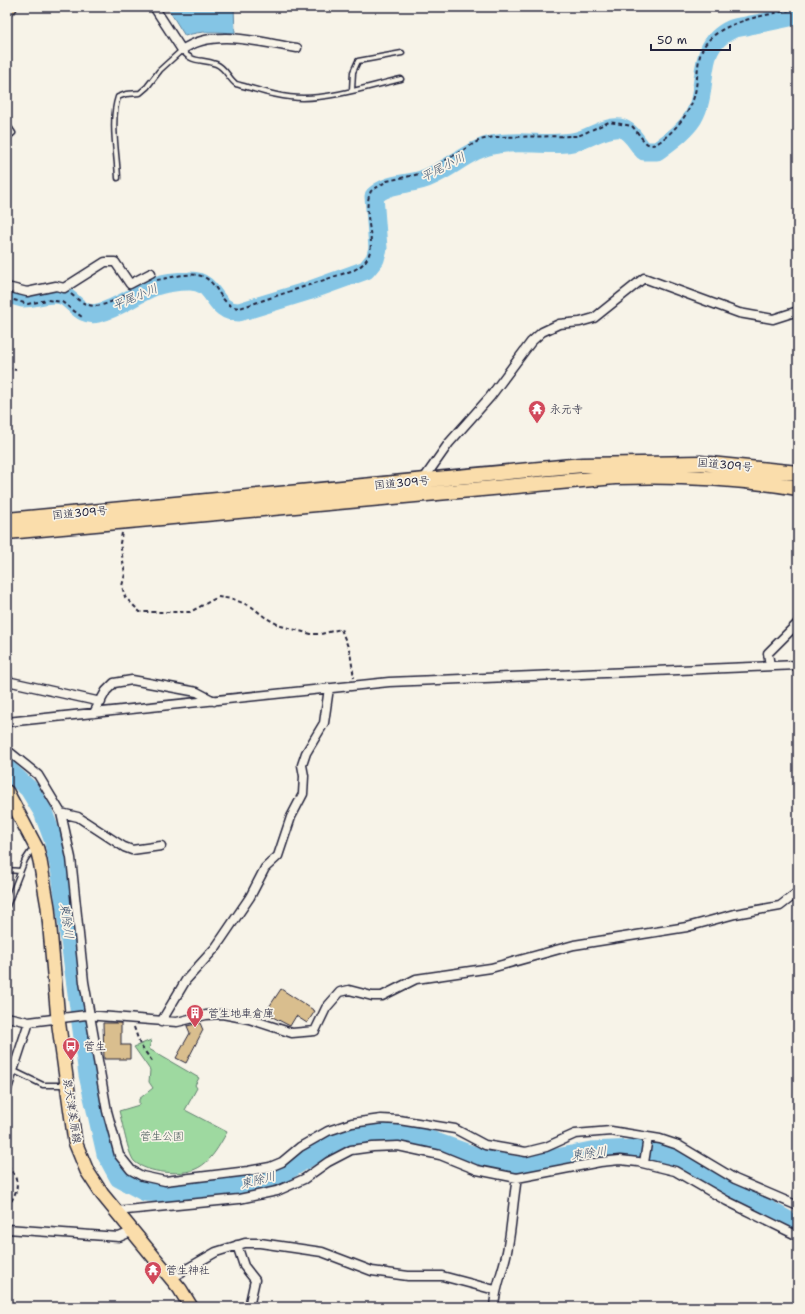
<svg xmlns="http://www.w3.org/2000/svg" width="805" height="1314" font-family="'Shantell Sans','Klee One',sans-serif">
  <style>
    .green { fill: #9ed9a0; stroke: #607e6e }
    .water { fill: #84c5e5; stroke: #5d84a1 }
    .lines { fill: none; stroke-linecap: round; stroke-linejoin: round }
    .river { stroke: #84c5e5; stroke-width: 19 }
    .building { fill: #d9be8e; stroke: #22223b }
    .service-casing { stroke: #22223b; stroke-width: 7 }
    .minor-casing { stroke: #22223b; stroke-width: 11 }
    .primary-casing { stroke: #22223b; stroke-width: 16 }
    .trunk-casing { stroke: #22223b; stroke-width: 17 }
    .path { stroke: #22223b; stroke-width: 2; stroke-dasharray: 4 3; stroke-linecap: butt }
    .service { stroke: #f7f3e8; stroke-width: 4 }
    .minor { stroke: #f7f3e8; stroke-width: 8 }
    .primary { stroke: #faddab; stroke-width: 13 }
    .trunk { stroke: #faddab; stroke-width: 14 }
    .labels { text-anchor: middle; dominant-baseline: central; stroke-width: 3.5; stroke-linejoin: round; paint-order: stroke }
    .poi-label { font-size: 11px; fill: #22223b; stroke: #f7f3e8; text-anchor: start }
    .street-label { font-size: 11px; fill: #22223b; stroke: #f7f3e8 }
    .park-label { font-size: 11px; fill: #475959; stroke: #f7f3e8 }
    .water-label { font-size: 12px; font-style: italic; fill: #3f536e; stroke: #f7f3e8 }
  </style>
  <rect width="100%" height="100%" fill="#f7f3e8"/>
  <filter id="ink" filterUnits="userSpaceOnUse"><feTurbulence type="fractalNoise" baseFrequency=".025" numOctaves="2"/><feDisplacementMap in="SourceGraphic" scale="8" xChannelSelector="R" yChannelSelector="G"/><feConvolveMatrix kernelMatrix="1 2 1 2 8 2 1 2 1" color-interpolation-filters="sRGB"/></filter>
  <g filter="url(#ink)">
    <path class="green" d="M151 1040 149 1049 199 1078 195 1085 197 1088 185 1110 227 1132C210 1163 200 1176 163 1172 154 1171 141 1168 134 1161 128 1154 122 1121 119 1111L139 1105V1099L153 1088 149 1082 150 1070 134 1047Z"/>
    <path class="water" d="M167 7H234L235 33C218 32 201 30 185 36Z"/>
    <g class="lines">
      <path class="river" d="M7 294C12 295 17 297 22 298 35 299 52 290 64 296 76 303 82 317 98 313 117 309 134 295 153 287 162 283 178 281 189 281 217 280 211 312 239 312L308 291 366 270 375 259 378 248 374 196C388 183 404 185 421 180 449 172 469 147 498 144 522 140 554 147 577 141 590 138 606 126 620 128 631 130 637 144 644 151H657C670 141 684 132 693 118 711 88 692 47 732 29 737 27 744 27 750 25 766 22 782 19 798 15
        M7 769 29 789 43 812 53 839 61 874 88 1075 106 1154 119 1178 145 1192 168 1193 232 1186 275 1178 324 1148 359 1134 388 1132 427 1139 483 1159 518 1166 591 1151 634 1149 655 1152 677 1159 798 1226"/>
    </g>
    <path class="building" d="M281 989 315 1011 307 1023 296 1016 290 1026 265 1013Z
      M103 1023H121V1045H130V1059H104Z
      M200 1023 203 1030 186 1063 176 1058 190 1033 187 1026Z"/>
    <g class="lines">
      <defs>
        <path id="service" d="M352 90 353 72 358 61 402 53
          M7 124 13 133 7 138
          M118 178C117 153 110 121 118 97L126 94 140 93 147 87 160 70 182 50C193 64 201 58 216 64 226 68 228 78 236 84 258 90 281 98 303 98 334 98 370 86 401 79
          M7 870 20 871
          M7 906 25 860 33 848
          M14 1071 43 1085H64"/>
        <path id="minor" d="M154 7 182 50C214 27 261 43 297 48
          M7 287 27 292 56 286 64 288 105 262H115L130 284 151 273
          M423 480 449 443 490 397 531 342 542 332 559 324 580 322 594 318 644 278 739 313 773 319 798 311
          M770 666 768 653 798 623
          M7 681 101 702
          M94 713 106 691 114 683 132 680 197 692 214 701
          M7 722 389 682 798 665
          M7 750 38 775 61 813 71 858 84 982 107 1111 119 1155 131 1170 142 1176 165 1181 248 1171 270 1167 282 1162 300 1147 328 1131 352 1123 381 1119 399 1120 455 1129 485 1145 526 1152 546 1147 575 1134 611 1131 660 1139 678 1145 735 1179 798 1206
          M61 813 78 817 124 847 132 850 161 846
          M7 1017 29 1022 86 1015 177 1022 206 1015 222 1014 249 1019 292 1033 315 1031 326 1008 340 992 349 990 372 996H382L416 979 491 968 574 945 687 927 735 914 780 906 798 892
          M161 1022 186 980 216 947 250 897 265 868 278 856 291 817 303 794 304 776 302 765 306 753 324 723 329 688
          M7 1089 29 1022
          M644 1163 648 1137
          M116 1211 239 1199 277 1191 304 1179 328 1162 351 1150 373 1147 398 1146 440 1155 477 1170 517 1178 600 1162 620 1160 638 1162 675 1171 727 1201 798 1236
          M7 1229 119 1237 133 1231
          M237 1245 244 1266 255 1280 249 1307
          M171 1278 216 1252 245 1243H260L322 1252 372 1271 408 1276H442L495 1290
          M494 1307C495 1286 505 1267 508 1246 512 1224 513 1201 517 1178"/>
        <path id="primary" d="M7 8 10 7
          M7 792 37 849 40 861 48 907 58 1019 75 1142 87 1171 102 1194 180 1289 191 1307"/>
        <path id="trunk" d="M7 520 582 465 700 463 798 473
          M7 532 615 477C676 475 738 478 798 488"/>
      </defs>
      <use href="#service" class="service-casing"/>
      <use href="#minor" class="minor-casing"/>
      <use href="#primary" class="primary-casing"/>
      <use href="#trunk" class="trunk-casing"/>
      <path class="path" d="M157 280C170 278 191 271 204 277 220 285 220 307 240 308L354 270C388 253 358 218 371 191L387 181 424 173 480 140 494 137 578 136 609 122 632 126C647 143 647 154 668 135 681 123 691 110 695 93 699 75 695 55 708 41 727 19 771 15 798 8
        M71 294C93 314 105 305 128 293
        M7 298 28 304 47 300 62 302 82 317
        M7 368 16 370
        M122 533 120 543 125 574 122 586 125 597 140 612H190L218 597 233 599 252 607 266 618 281 626 311 634H321L341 629 350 652 354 678
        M134 1027 140 1045 152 1061
        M7 1167 10 1168C23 1186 15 1193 7 1210"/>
      <use href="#service" class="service"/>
      <use href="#minor" class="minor"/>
      <use href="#primary" class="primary"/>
      <use href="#trunk" class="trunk"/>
    </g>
  </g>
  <defs>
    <symbol id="temple-pin" viewBox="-11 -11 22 30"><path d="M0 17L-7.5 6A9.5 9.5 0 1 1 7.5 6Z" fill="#d1495b" stroke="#f7f3e8"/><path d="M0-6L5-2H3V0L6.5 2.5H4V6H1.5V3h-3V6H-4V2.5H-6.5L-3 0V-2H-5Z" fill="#fff"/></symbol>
    <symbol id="building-pin" viewBox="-11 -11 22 30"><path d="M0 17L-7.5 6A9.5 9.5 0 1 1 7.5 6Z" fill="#d1495b" stroke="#f7f3e8"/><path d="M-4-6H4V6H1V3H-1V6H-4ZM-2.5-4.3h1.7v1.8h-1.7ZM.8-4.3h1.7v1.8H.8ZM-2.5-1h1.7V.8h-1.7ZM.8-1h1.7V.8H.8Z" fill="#fff"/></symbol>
    <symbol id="bus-pin" viewBox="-11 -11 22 30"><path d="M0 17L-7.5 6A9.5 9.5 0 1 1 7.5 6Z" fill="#d1495b" stroke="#f7f3e8"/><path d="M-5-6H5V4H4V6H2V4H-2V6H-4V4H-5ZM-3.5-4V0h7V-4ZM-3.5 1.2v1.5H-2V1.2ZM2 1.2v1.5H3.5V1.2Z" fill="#fff"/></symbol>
  </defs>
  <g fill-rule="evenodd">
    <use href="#temple-pin" x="527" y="399" width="20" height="27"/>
    <use href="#building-pin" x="185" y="1003" width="20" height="27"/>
    <use href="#bus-pin" x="61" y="1036" width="20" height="27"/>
    <use href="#temple-pin" x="143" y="1260" width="20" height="27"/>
  </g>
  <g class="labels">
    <g class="poi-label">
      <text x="550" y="409">永元寺</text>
      <text x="208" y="1013">菅生地車倉庫</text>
      <text x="84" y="1046">菅生</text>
      <text x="166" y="1270">菅生神社</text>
    </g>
    <g class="street-label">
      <text transform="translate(725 465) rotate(5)">国道309号</text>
      <text transform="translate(402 483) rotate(-5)">国道309号</text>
      <text transform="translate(80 513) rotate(-5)">国道309号</text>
      <text transform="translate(72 1111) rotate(81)">泉大津美原線</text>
    </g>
    <g class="park-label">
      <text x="162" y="1136">菅生公園</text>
    </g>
    <g class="water-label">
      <text transform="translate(443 167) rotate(-27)">平尾小川</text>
      <text transform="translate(135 297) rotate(-23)">平尾小川</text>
      <text transform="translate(67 921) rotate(82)">東除川</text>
      <text transform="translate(589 1153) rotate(-8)">東除川</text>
      <text transform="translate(258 1180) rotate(-14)">東除川</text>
    </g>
  </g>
  <rect width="805" height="1314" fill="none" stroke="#f7f3e8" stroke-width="24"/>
  <rect x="12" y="12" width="781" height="1290" fill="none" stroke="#22223b" stroke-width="1.5" filter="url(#ink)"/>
  <path d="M651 44v6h79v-6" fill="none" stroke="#22223b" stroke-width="2"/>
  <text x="657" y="44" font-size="12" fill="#22223b" stroke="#f7f3e8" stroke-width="3" paint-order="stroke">50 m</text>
</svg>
